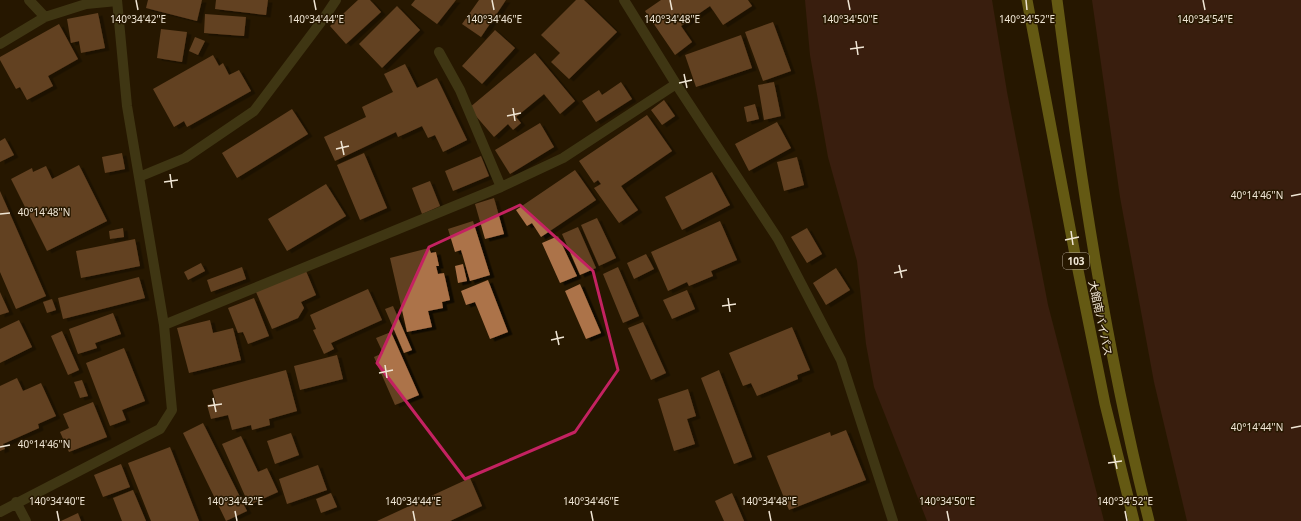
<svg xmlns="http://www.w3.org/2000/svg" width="1301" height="521" font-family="'Noto Sans','Noto Sans JP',sans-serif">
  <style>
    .green { fill: #51261f }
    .building { fill: #ac734a; filter: url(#shadow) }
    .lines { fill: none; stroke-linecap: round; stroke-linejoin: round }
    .minor { stroke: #5e5c2c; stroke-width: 10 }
    .trunk { stroke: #b0a92a; stroke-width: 11 }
    .marked { fill: none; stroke: #c42261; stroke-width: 3; stroke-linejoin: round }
    .ticks { fill: none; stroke: #f0e6d5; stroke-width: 1.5 }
    .labels { text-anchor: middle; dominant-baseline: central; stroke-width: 3; stroke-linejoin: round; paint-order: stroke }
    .shield { fill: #271800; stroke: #b4a895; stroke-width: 1 }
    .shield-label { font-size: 10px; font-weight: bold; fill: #f0e6d5 }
    .street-label { font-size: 11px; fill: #f0e6d5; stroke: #271800 }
    .ticks-label { font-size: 10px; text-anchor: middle; fill: #f0e6d5; stroke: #271800; stroke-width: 3; stroke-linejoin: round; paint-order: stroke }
  </style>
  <defs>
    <filter id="shadow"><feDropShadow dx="4.5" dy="2.5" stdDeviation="0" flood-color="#0009"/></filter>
  </defs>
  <rect width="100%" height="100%" fill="#271800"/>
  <path class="green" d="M805 0H992L1007 92 1048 305 1104 521H927L874 387 866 344 857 261 828 157 810 55Z
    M1092 0H1301V521H1187L1154 382 1120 197Z"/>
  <path class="building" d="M148 0H202L197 21 146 8Z
    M216 0H268L266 15 215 9Z
    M358 0H370L381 12 346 44 330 26Z
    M415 0H456L437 24 411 5Z
    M479 0H506L481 37 462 24Z
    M576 0H584L617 32 569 79 551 62 560 53 541 35Z
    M661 0H748L752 6 723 25 710 6 681 26 692 42 675 55 645 11Z
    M397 6 420 30 382 68 359 44Z
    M98 13 105 48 81 53 79 41 71 43 67 19Z
    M205 14 246 17 244 36 204 33Z
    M773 22 791 71 763 81 745 32Z
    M59 24 78 59 48 76 53 86 27 100 20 87 16 89 0 60V57Z
    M161 29 187 32 182 62 157 58Z
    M495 30 515 48 482 84 462 66Z
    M741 35 752 68 696 87 685 55Z
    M195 37 205 41 198 55 189 51Z
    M535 53 575 101 560 114 544 94 516 117 521 123 513 130 508 124 494 137 469 108Z
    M213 55 219 66 223 63 229 75 239 70 251 91 187 127 184 121 174 127 153 89Z
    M405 64 417 88 437 78 467 140 443 152 435 135 428 138 422 126 398 137 396 132 335 161 324 137 366 117 362 107 393 92 384 74Z
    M621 82 632 99 596 122 582 101 599 90 602 95Z
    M774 82 781 116 764 120 758 85Z
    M664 100 675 116 662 125 651 110Z
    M755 104 759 119 747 122 744 107Z
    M292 109 308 134 237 178 222 153Z
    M647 115 672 151 621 186 638 210 619 223 594 188 601 184 598 180 594 183 579 161Z
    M777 122 791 148 749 171 735 144Z
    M540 123 554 147 510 174 495 150Z
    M5 138 14 155 0 162V141Z
    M122 153 125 169 105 173 102 157Z
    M364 153 387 208 360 220 337 165Z
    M481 156 489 176 453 191 445 171Z
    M797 157 804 185 784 191 777 162Z
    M79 165 107 221 47 251 11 179 32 168 33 172 46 166 52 179Z
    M575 170 596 200 541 237 532 223 527 226 516 210Z
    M712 172 730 205 682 230 665 197Z
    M430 181 440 206 422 214 412 188Z
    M326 184 346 216 287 251 268 219Z
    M0 191 46 296 16 309 0 272Z
    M494 198 504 234 485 239 475 204Z
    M597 218 616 258 599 266 581 225Z
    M473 221 490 275 470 281 461 250 455 252 448 229Z
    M720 221 737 260 711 271 713 276 689 286 687 282 668 291 651 252Z
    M578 227 596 268 580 275 562 234Z
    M123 228 124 237 110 239 109 231Z
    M807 228 822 254 807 263 791 237Z
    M558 236 577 276 560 283 542 243Z
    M135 239 140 266 81 278 76 251Z
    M429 248 431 253 436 252 439 266H436L438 274 444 273 450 300 442 302 443 308 428 311 432 327 407 332 390 258Z
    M646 254 654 269 634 279 627 263Z
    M201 263 205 271 188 280 184 272Z
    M463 264 467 281 458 283 455 266Z
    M242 267 246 279 211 292 207 280Z
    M618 267 639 316 623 323 603 274Z
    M836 268 850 290 826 305 813 283Z
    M306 271 316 295 301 302 304 308 298 318 272 329 256 292Z
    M139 277 145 298 63 319 58 298Z
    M488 280 508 332 490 339 475 302 466 305 461 291Z
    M580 284 601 333 586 339 565 291Z
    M368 289 382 320 331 343 334 349 324 354 313 330 316 329 310 315Z
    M687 290 695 309 672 319 663 300Z
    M0 292 9 312 0 315Z
    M254 298 269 336 248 344 243 332 238 333 228 308Z
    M52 299 56 310 47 313 43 302Z
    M393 306 412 350 404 353 385 309Z
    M113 313 121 334 95 343 97 348 78 354 69 329Z
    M19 320 32 347 0 363V329Z
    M210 320 213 333 233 328 241 360 189 373 177 328Z
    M643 322 666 373 651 380 628 328Z
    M792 327 810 370 797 375 798 379 757 396 751 383 743 386 729 353Z
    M62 331 79 370 68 375 51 336Z
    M391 332 419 395 395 405 374 357 383 353 376 338Z
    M124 348 145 401 122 410 126 420 110 426 86 363Z
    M337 355 343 379 300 390 294 366Z
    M286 370 297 411 269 419 270 425 252 430 251 425 232 430 228 415 211 419 207 405 216 403 212 390Z
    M719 370 752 457 734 464 701 378Z
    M17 378 23 391 41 383 56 416 38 424 39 428 3 444 5 449 0 451V386Z
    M82 380 88 396 80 398 74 382Z
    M688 389 696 416 687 419 695 444 674 451 658 399Z
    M93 402 107 437 69 452 60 432 69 428 63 414Z
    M203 423 247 511 226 521 183 433Z
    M846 430 866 480 789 510 767 456 830 432 831 436Z
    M291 433 299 455 275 464 267 441Z
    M241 436 258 472 267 468 278 492 249 505 222 444Z
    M170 447 199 521H151L128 463Z
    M121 464 130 487 103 497 94 475Z
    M318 465 327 490 287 504 279 479Z
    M470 478 482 506 450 521H377Z
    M133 490 146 521H122L113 498Z
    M331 493 337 507 321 513 316 499Z
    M732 493 744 521H724L715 501Z
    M78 513 81 521H61Z"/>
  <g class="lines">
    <path class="minor" d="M29 0 45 17
      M624 0 676 84 778 239 841 360 893 521
      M0 44 45 17 86 4 117 1
      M439 52 460 90 501 187
      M139 177 185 158 254 111 324 18 336 0
      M164 325 501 187 563 158 676 84
      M16 502 26 521
      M0 512 160 429 172 410 164 325 127 106 117 0"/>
    <path class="trunk" d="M1027 0 1077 265 1105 404 1134 521
      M1057 0C1080 175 1106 350 1149 521"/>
  </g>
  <path d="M0 0H1301V521H0ZM520 205 593 271 618 370 575 432 465 479 377 363 429 247Z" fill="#271800" fill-opacity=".55" fill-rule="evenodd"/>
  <path class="marked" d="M520 205 593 271 618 370 575 432 465 479 377 363 429 247Z"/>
  <path class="ticks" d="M136 0 138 10M314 0 316 10M492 0 494 10M670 0 672 10M848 0 850 10M1026 0 1027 10M1203 0 1205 10M856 41 858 55M850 49 864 47M684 74 687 88M679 83 692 80M513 108 515 121M507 116 521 113M341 141 344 155M336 149 349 146M170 174 172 188M164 182 178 180M1291 196 1301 194M0 214 10 213M1071 231 1073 245M1065 240 1079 237M899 265 902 278M894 273 907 270M728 298 730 312M722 306 736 304M556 331 559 345M551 340 564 337M385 365 387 378M379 373 393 370M213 398 216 412M208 406 222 404M1291 428 1301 426M0 447 10 445M1114 455 1117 469M1108 463 1122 461M57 511 59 521M235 511 237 521M413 511 415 521M591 511 593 521M769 511 771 521M947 511 949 521M1125 511 1127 521"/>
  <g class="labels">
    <rect class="shield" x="1063" y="253" width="26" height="16" rx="3"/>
    <g class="shield-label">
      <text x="1076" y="261">103</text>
    </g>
    <g class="street-label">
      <text transform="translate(1101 318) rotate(78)">大館南バイパス</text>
    </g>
  </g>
  <g class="ticks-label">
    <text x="138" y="23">140°34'42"E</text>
    <text x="316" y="23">140°34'44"E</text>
    <text x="494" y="23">140°34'46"E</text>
    <text x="672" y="23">140°34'48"E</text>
    <text x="850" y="23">140°34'50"E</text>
    <text x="1027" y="23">140°34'52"E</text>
    <text x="1205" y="23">140°34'54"E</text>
    <text x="1257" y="199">40°14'46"N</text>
    <text x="44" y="216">40°14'48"N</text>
    <text x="1257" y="431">40°14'44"N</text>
    <text x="44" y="448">40°14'46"N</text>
    <text x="57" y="505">140°34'40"E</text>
    <text x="235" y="505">140°34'42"E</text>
    <text x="413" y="505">140°34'44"E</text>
    <text x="591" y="505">140°34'46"E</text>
    <text x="769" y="505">140°34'48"E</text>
    <text x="947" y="505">140°34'50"E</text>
    <text x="1125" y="505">140°34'52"E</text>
  </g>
</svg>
